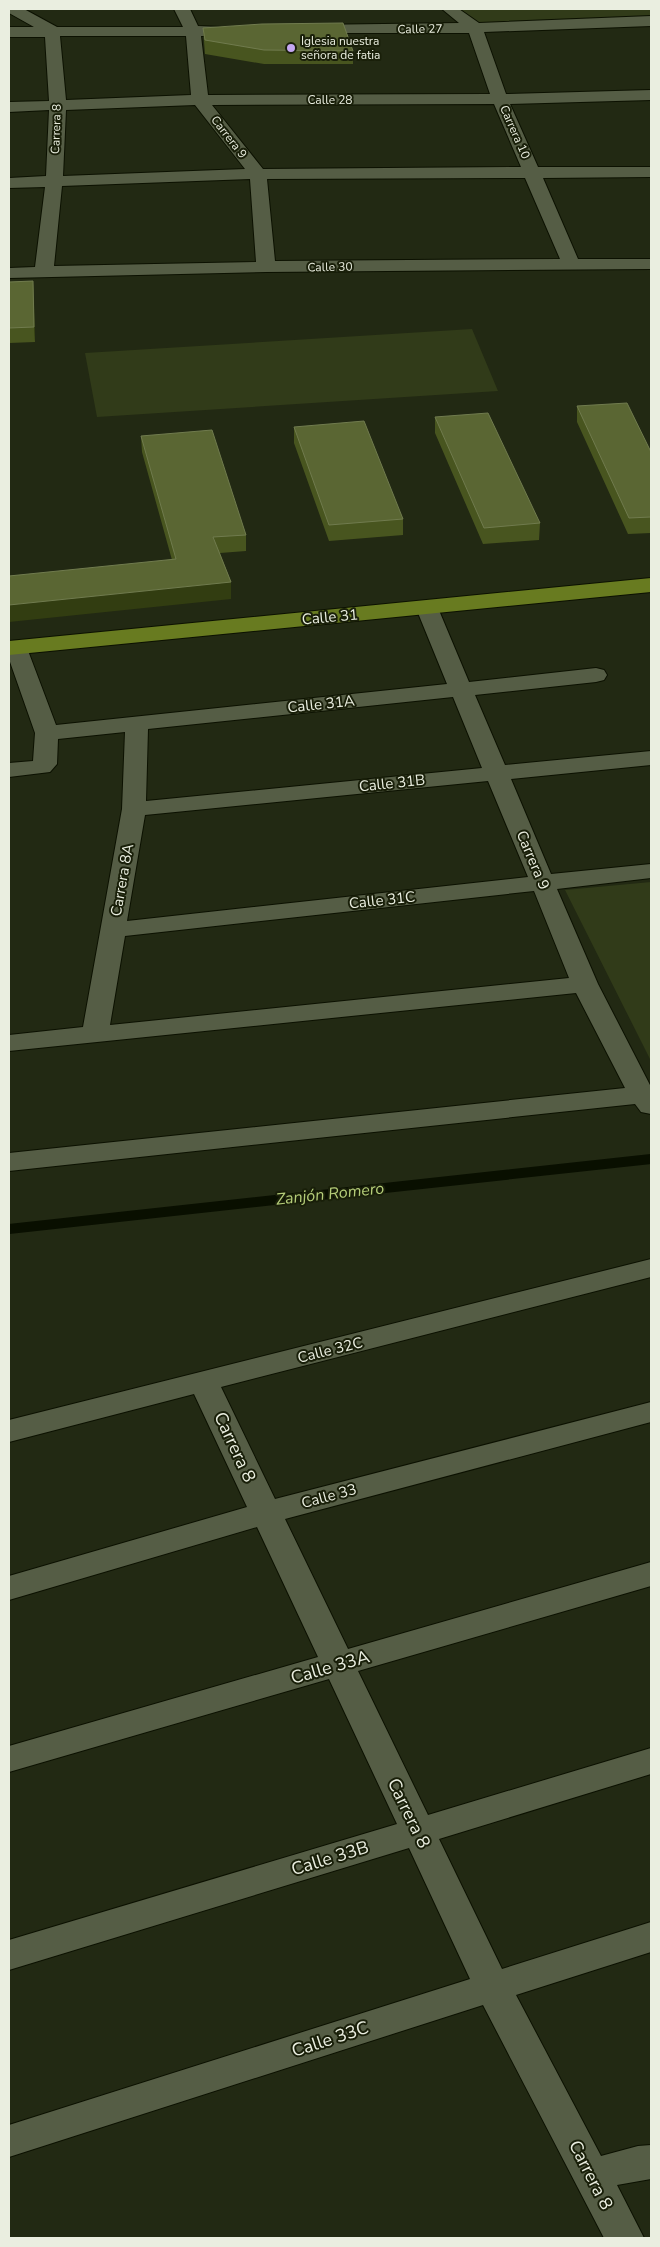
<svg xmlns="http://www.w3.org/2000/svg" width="660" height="2247" font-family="'Nunito Sans',sans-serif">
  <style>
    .green { fill: #313b19 }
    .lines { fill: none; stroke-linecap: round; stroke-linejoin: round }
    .stream { stroke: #090f00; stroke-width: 10 }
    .minor-casing { stroke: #0c1101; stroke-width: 2 }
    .major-casing { stroke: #0c1101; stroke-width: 2 }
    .minor { fill: #555d45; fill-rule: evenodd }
    .major { fill: #687b20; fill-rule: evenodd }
    .wall { fill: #48551f }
    .shaded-wall { fill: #323d11 }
    .building { fill: #5a6633; stroke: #707b4e }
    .poi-dot { fill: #c4a7f1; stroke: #191f09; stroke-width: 2 }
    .labels { text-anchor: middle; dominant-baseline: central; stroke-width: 4; stroke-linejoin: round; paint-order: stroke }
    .far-street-label { font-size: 12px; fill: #eaeee0; stroke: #191f09 }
    .far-poi-label { font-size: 12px; fill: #eaeee0; stroke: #191f09; text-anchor: start }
    .street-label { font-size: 15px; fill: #eaeee0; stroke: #191f09 }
    .water-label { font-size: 16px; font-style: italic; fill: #b5cd79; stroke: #191f09 }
    .near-street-label { font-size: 18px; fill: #eaeee0; stroke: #191f09 }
  </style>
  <rect width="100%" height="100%" fill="#222913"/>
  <path class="green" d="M450 9H651V21L475 28Z
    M472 329 498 391 97 417 85 353Z
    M651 882V1061L565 890Z"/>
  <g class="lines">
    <path class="stream" d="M9 1229 651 1159"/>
    <defs>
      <path id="minor" d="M9 9H24L57 27H183L174 9H190L198 26 246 28 248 31 246 34 240 36H201L208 95 490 94 469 33H302L300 30 302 27 308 25 459 23 442 9H459L479 23 651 16V26L484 32 506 94 651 90V100L510 104 538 167H651V177L543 178 578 259H651V269L266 272 9 278V268L35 267 45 187 9 188V178L46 176 49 110 9 112V102L49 101 45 37H9V27H34L9 13ZM60 36H186L191 95 66 100ZM494 104 521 167 263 169 212 105ZM195 105 245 169 63 176 66 110ZM525 178 560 259 275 261 267 179ZM250 179 256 262 54 266 62 186Z
        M427 601 435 603 438 608 469 682 596 668 604 670 607 675 604 680 596 682 475 695 505 765 651 751V765L511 779 551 874 651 864V878L557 889 598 984 651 1087V1114L641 1112 635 1104 9 1171V1153L625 1088 576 993 9 1051V1035L83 1027 122 809 125 732 58 739 57 764 50 772 9 777V763L33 761 35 733 9 659V643L16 641 24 643 27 648 56 725 447 684 416 608 419 603ZM453 697 482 768 146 801 148 729ZM488 781 528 877 127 921 145 815ZM534 891 569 978 110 1025 125 936Z
        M651 1259V1277L221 1387 275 1499 651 1402V1422L285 1519 348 1649 651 1562V1586L358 1671 428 1815 651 1748V1774L439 1839 502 1969 651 1922V1952L516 1995 601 2156 638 2146 651 2145V2179L617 2185 644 2238H604L483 2005 9 2157V2125L470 1979 409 1848 9 1970V1940L397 1824 329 1679 9 1772V1746L318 1657 257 1527 9 1600V1576L247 1507 194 1394 9 1442V1420Z"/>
      <path id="major" d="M651 578V592L9 655V641Z"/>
    </defs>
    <use href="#minor" class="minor-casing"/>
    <use href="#major" class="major-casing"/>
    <use href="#minor" class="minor"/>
    <use href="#major" class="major"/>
  </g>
  <path class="wall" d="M203 28 353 51V64H264L205 54Z
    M33 281 35 342 9 343V282Z
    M577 406 651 452V533L628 534 577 422Z
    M435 417 540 523 539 540 483 544 435 433Z
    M294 427 403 519V535L329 541 294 443Z
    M141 436 246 535V551L220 553 231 582V599L172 560 142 452Z"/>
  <path class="shaded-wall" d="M33 281 34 296 35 342 34 327Z
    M231 582V599L9 622V605Z"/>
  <path class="building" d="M343 23 353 51 264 50 205 40 203 28 262 24Z
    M33 281 34 327 9 328V282Z
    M627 403 651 452V517L629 518 577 406Z
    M488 413 540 523 484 528 435 417Z
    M364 421 403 519 329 525 294 427Z
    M212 430 246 535 213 537 231 582 9 605V576L176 559 141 436Z"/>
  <circle class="poi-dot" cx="291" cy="48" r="5"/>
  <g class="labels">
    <g class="far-street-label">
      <text transform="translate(420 29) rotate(-1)">Calle 27</text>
      <text x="330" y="100">Calle 28</text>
      <text transform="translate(56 129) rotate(-88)">Carrera 8</text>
      <text transform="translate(515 132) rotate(66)">Carrera 10</text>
      <text transform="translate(229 137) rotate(52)">Carrera 9</text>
      <text transform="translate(330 267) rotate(-1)">Calle 30</text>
    </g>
    <g class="far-poi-label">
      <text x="301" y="41">Iglesia nuestra<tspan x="301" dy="14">señora de fatia</tspan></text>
    </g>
    <g class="street-label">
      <text transform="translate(330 617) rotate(-5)">Calle 31</text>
      <text transform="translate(321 704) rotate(-6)">Calle 31A</text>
      <text transform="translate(392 783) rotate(-6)">Calle 31B</text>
      <text transform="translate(533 860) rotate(67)">Carrera 9</text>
      <text transform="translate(122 880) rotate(-80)">Carrera 8A</text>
      <text transform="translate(382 900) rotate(-6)">Calle 31C</text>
      <text transform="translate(330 1350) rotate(-14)">Calle 32C</text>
      <text transform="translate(329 1496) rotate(-15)">Calle 33</text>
    </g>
    <g class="water-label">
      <text transform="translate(330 1194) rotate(-6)">Zanjón Romero</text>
    </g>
    <g class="near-street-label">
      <text transform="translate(235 1447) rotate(65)">Carrera 8</text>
      <text transform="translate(330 1667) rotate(-16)">Calle 33A</text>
      <text transform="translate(409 1813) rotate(64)">Carrera 8</text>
      <text transform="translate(330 1858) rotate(-17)">Calle 33B</text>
      <text transform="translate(330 2039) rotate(-18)">Calle 33C</text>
      <text transform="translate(591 2175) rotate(63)">Carrera 8</text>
    </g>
  </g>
  <rect width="660" height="2247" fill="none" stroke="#eaeee0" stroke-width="20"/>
</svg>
